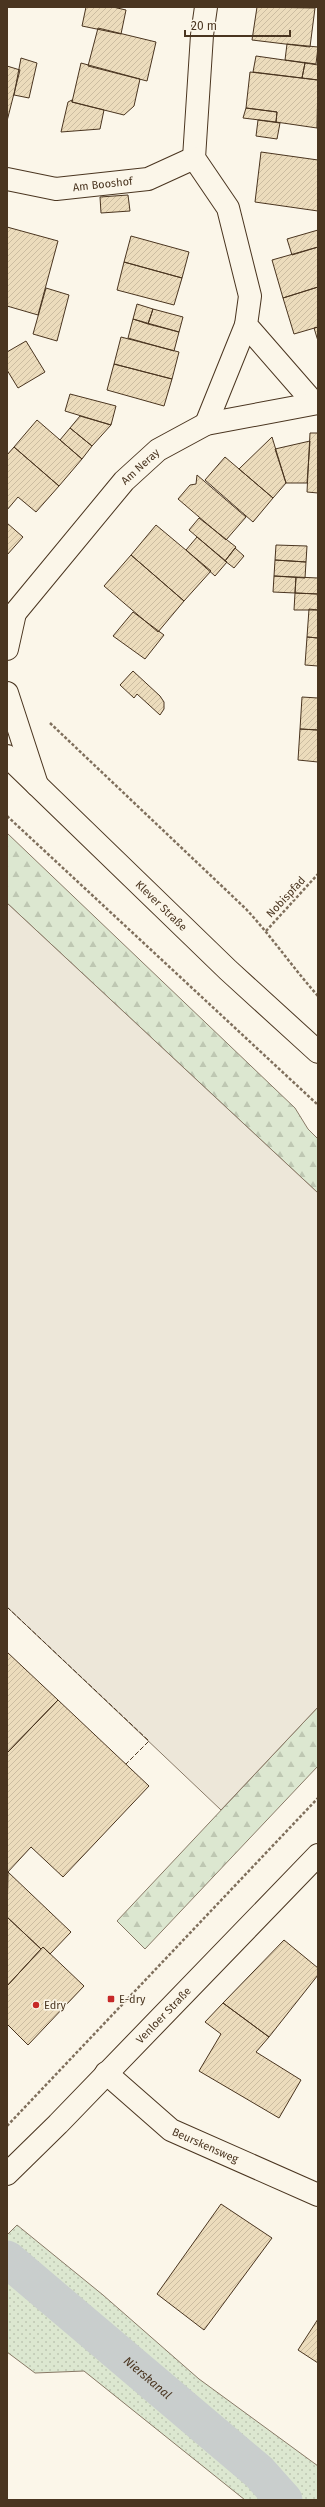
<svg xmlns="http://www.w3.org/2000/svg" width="325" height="2507" font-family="'Fira Sans',sans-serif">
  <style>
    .grass { fill: url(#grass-dots); stroke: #887966 }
    .forest { fill: url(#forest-firs); stroke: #887966 }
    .parking { fill: #ede7d9; stroke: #887966 }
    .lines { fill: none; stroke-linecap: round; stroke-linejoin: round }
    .canal { stroke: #c9cecd; stroke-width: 37 }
    .building { fill: url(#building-hatch); stroke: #4a3520 }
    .street-casing { stroke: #4a3520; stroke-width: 24 }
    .secondary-casing { stroke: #4a3520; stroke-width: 24 }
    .primary-casing { stroke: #4a3520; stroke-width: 24 }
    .path { stroke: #7f6f5c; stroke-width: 2.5; stroke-dasharray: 3 2; stroke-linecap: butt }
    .street { stroke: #fbf6e9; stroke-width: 22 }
    .secondary { stroke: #fbf6e9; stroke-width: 22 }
    .primary { stroke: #fbf6e9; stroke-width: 22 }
    .fence { stroke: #4a3520; stroke-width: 1; stroke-dasharray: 5 2; stroke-linecap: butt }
    .poi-dot { fill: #c62828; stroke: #fbf6e9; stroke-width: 1.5 }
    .labels { text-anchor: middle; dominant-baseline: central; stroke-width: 3; stroke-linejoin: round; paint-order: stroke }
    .street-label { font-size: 11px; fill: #4a3520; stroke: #fbf6e9 }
    .poi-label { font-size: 11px; fill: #4a3520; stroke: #fbf6e9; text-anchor: start }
    .water-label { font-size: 12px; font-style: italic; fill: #4a3520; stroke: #fbf6e9 }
  </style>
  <defs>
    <pattern id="grass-dots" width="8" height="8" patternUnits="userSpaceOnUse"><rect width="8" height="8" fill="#dce7d0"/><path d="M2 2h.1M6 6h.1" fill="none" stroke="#bec7b2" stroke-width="1.8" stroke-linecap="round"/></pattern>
    <pattern id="forest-firs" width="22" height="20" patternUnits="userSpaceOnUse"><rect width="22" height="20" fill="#dce7d0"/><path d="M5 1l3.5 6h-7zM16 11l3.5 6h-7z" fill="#bec7b2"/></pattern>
    <pattern id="building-hatch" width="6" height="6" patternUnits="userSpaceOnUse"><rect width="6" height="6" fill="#ecdcbc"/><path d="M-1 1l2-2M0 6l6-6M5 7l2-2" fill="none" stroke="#ccbda1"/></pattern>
  </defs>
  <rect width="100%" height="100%" fill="#fbf6e9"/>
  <path class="grass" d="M17 2225 103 2295 199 2379 318 2466V2500H245L84 2371 35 2373 7 2352V2235Z"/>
  <path class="forest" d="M7 833 295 1108 308 1129 318 1139V1193L7 903Z
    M318 1707V1766L145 1949 117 1921Z"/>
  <path class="parking" d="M7 903 318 1193V1707L221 1810 7 1607Z"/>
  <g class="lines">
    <path class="canal" id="s1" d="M7 2259 259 2472 284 2500"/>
  </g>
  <path class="building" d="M86 7H113L126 10 121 34 82 26Z
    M257 7 315 8 310 47 252 40Z
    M98 28 156 42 147 81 88 66Z
    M287 44 318 47 316 64 285 60Z
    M256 56 305 63 302 78 253 72Z
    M21 58 37 63 29 98 14 95Z
    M81 63 140 79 134 106 124 115 72 102Z
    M305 63 318 65V80L302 78Z
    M7 66 20 70 7 121Z
    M250 72 318 80 317 128 276 122 277 112 246 108Z
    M72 100V102L104 110 100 129 61 132 68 102Z
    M246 108 277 112 276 122 243 118Z
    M258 120 280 123 277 139 256 136Z
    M261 152 318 160V211L255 202Z
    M128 195 130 211 101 213 100 197Z
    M7 227 58 241 38 315 7 306Z
    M318 230V247L292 255 287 239Z
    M131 236 189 252 182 278 124 262Z
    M318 247V287L283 298 272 260Z
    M124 262 182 278 174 305 117 290Z
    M318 287V327L294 334 283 298Z
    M46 288 69 295 57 341 33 334Z
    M137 304 153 309 148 324 133 319Z
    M153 309 183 317 179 332 148 324Z
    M133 319 179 332 174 351 128 338Z
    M318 327V341L314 328Z
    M121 337 179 352 172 379 114 364Z
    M26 341 45 372 18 388 7 370V352Z
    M114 364 172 379 164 406 107 390Z
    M70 394 116 406 111 425 65 411Z
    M80 416 111 425 92 446 70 428Z
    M37 420 82 459 59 486 14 447Z
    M70 428 92 446 82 459 60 440Z
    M310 433H318V493L307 492Z
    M272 437 286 483 273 498 239 469Z
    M310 441 307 483H286L275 449Z
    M14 447 59 486 36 512 18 497 7 510V455Z
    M225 457 273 498 253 522 205 480Z
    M197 475 246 517 226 540 178 499 190 485 196 484Z
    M199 518 236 547 225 561 189 530Z
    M7 523 23 537 7 555Z
    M156 525 211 571 184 601 131 555Z
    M197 537 227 562 215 576 186 550Z
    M276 545 307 546 306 562 275 560Z
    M235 548 244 556 234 568 225 561Z
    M131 555 184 601 158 632 104 586Z
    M275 560 306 562 305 578 274 576Z
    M274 576 296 577 295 593 273 592Z
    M296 577 318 578V594L295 593Z
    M295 593 318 594V610H294Z
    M309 609 318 610V638L307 637Z
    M133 612 164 635 145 659 113 636Z
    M307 637 318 638V666L305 665Z
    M133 671 160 696 164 702V709L160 715 137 694 134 698 120 685Z
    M302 697 318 698V730L300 729Z
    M300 729 318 730V762L298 760Z
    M7 1652 58 1700 7 1753Z
    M58 1700 149 1786 63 1877 31 1847 7 1873V1753Z
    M8 1872 71 1932 50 1954 43 1947 41 1949 7 1917Z
    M7 1917 41 1949 7 1986Z
    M284 1940 318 1968V1975L269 2037 223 2003Z
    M43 1947 84 1986 28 2045 7 2024V1986Z
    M223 2003 269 2037 256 2052 301 2080 279 2118 199 2071 221 2034 205 2022Z
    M221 2204 272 2238 204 2330 157 2294Z
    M318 2319V2363L298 2350Z"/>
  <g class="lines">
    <defs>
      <g id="street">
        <path d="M206 7 202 35 194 158 228 208 250 296 246 325 314 403"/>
        <path id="s2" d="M7 179 56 189 148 179 194 158"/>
        <path d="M206 424 246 325"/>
        <path id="s3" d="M7 619 15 613 124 481 158 450 206 424 318 403"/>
        <path d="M7 649 15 613"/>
        <path d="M7 693 37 785"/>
        <path id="s4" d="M106 2073 171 2130 318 2195"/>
      </g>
      <g id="secondary">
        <path id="s5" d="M7 756 228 970 318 1052"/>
      </g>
      <g id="primary">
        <path id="s6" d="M7 2174 58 2124 318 1855"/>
      </g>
    </defs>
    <use href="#street" class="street-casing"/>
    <use href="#secondary" class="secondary-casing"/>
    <use href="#primary" class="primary-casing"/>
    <path class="path" d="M50 723 246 909C272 937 293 968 318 996
      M7 816 318 1105
      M266 931 318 874
      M7 2126 318 1798"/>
    <use href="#street" class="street"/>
    <use href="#secondary" class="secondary"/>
    <use href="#primary" class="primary"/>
    <path class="fence" d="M7 1607 149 1741 126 1764"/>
  </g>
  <g class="poi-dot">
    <rect x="107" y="1995" width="8" height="8" rx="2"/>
    <circle cx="36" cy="2005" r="4"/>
  </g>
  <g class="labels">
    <g class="street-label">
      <text stroke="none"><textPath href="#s2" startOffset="97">Am Booshof</textPath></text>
      <text stroke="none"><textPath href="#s3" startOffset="203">Am Neray</textPath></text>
      <text transform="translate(286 897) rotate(-47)">Nobispfad</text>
      <text stroke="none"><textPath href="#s5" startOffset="215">Klever Straße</textPath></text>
      <text stroke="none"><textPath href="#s6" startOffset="223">Venloer Straße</textPath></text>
      <text stroke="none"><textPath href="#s4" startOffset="124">Beurskensweg</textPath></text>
    </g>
    <g class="poi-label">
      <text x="119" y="1999">E-dry</text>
      <text x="44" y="2005">Edry</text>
    </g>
    <g class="water-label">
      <text stroke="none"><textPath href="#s1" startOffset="184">Nierskanal</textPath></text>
    </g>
  </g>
  <rect width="325" height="2507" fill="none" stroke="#4a3520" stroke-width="16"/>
  <path d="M185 30v6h105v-6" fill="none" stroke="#4a3520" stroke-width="2"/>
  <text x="191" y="30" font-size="12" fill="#4a3520" stroke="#fbf6e9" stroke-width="3" paint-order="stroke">20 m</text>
</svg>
